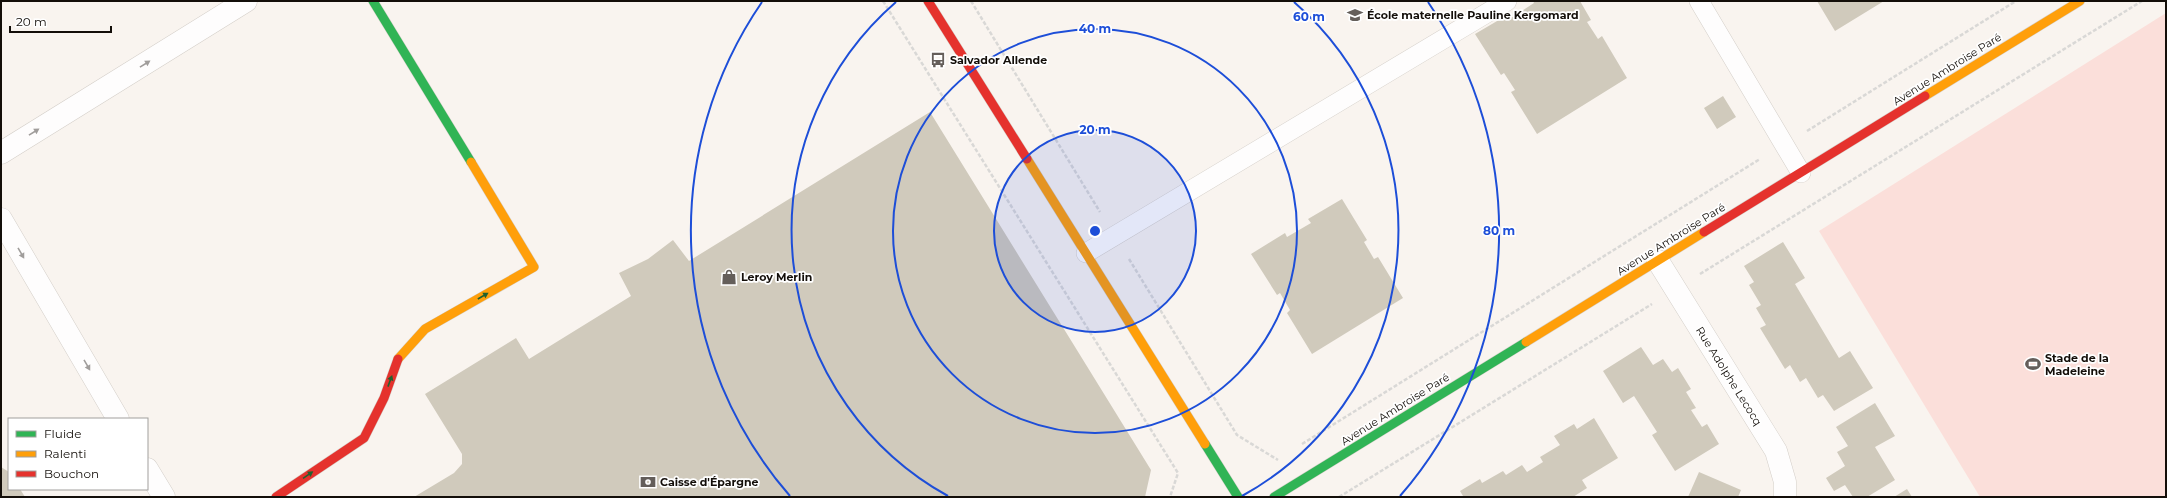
<svg xmlns="http://www.w3.org/2000/svg" width="2167" height="498" font-family="Montserrat,sans-serif">
  <style>
    .green { fill: #fbdfda }
    .building { fill: #d0cabc }
    .lines { fill: none; stroke-linecap: round; stroke-linejoin: round }
    .lane-casing { stroke: #d4cfc9; stroke-width: 20 }
    .street-casing { stroke: #d4cfc9; stroke-width: 23 }
    .fast-casing { stroke: #d4cfc9; stroke-width: 10 }
    .slow-casing { stroke: #d4cfc9; stroke-width: 10 }
    .jam-casing { stroke: #d4cfc9; stroke-width: 10 }
    .path { stroke: #d9d8d6; stroke-width: 2.5; stroke-dasharray: 4 2; stroke-linecap: butt }
    .lane { stroke: #fefdfd; stroke-width: 19 }
    .street { stroke: #fefdfd; stroke-width: 22 }
    .fast { stroke: #30b455; stroke-width: 9 }
    .slow { stroke: #ff9f0a; stroke-width: 9 }
    .jam { stroke: #e5322d; stroke-width: 9 }
    .oneway { fill: #a09d9b }
    .oneway2 { fill: #22612f }
    .ring { fill: none; stroke: #1d4ed8; stroke-width: 2 }
    .labels { text-anchor: middle; dominant-baseline: central; stroke-width: 3.5; stroke-linejoin: round; paint-order: stroke }
    .poi-label { font-size: 11px; font-weight: bold; fill: #130e09; stroke: #fff; text-anchor: start }
    .street-label { font-size: 11px; fill: #130e09; stroke: #fff }
    .centre { fill: #1d4ed8; stroke: #fff; stroke-width: 2 }
    .ring-label { font-size: 12px; text-anchor: middle; font-weight: bold; fill: #1d4ed8; stroke: #fff; stroke-width: 3.5; stroke-linejoin: round; paint-order: stroke }
  </style>
  <rect width="100%" height="100%" fill="#f9f4ef"/>
  <path class="green" d="M2166 13V497H1980L1819 231Z"/>
  <path class="building" d="M1533 1H1580L1591 20 1587 22 1598 39 1602 36 1627 78 1537 134 1511 92 1515 90 1504 73 1501 75 1475 34 1509 14 1511 18 1534 3Z
    M1817 1H1884L1835 31Z
    M1723 96 1736 117 1717 129 1704 108Z
    M930 112 1151 470 1145 497H414L454 473 462 464V454L425 394 516 338 529 359 631 296 619 273 648 259 673 240 689 261Z
    M1342 199 1367 240 1364 242 1374 259 1378 257 1403 298 1312 354 1287 313 1290 310 1280 293 1277 295 1251 254 1285 233 1287 237 1311 223 1308 219Z
    M1783 242 1805 278 1795 284 1839 358 1850 351 1873 388 1834 411 1823 395 1818 398 1806 378 1800 382 1790 365 1785 369 1760 328 1766 325 1756 308 1761 305 1749 285 1754 282 1744 266Z
    M1641 347 1653 365 1663 359 1672 372 1678 368 1691 389 1686 392 1696 408 1691 410 1702 427 1707 424 1719 444 1675 471 1652 435 1657 432 1634 396 1623 403 1603 371Z
    M1875 403 1895 436 1875 447 1895 480 1867 497H1853L1845 485 1834 491 1826 478 1845 466 1837 452 1848 446 1836 427Z
    M1594 418 1618 458 1582 480 1587 488 1573 497H1461L1463 496 1460 491 1480 479 1482 483 1503 471 1506 475 1522 465 1527 472 1543 462 1540 457 1560 445 1554 436 1574 424 1577 429Z
    M1 467 9 472V489H20L25 497H1Z
    M1699 472 1741 490 1738 497H1688Z
    M1907 489 1912 497H1894Z"/>
  <g class="lines">
    <defs>
      <path id="lane" d="M1699 1 1801 173
        M1086 253 1507 1"/>
      <path id="street" d="M1 153 246 1
        M1 219 118 419
        M1658 261 1776 451 1785 482V497
        M147 469 164 497"/>
      <path id="fast" d="M373 1 471 162
        M1205 444 1238 497
        M1274 497 1526 342"/>
      <path id="slow" d="M1925 96 2080 1
        M1027 159 1205 444
        M1526 342 1704 232
        M398 359 425 329 534 267 471 162"/>
      <path id="jam" d="M928 1 1027 159
        M1704 232 1925 96
        M276 497 364 438 384 398 398 359"/>
    </defs>
    <use href="#lane" class="lane-casing"/>
    <use href="#street" class="street-casing"/>
    <use href="#fast" class="fast-casing"/>
    <use href="#slow" class="slow-casing"/>
    <use href="#jam" class="jam-casing"/>
    <path class="path" d="M883 1 1178 473 1170 497
      M971 1 1100 212
      M1807 131 2016 1
      M1129 259 1237 435 1278 460
      M1700 274 2142 1
      M1302 444 1760 159
      M1339 497 1652 304"/>
    <use href="#lane" class="lane"/>
    <use href="#street" class="street"/>
    <use href="#fast" class="fast"/>
    <use href="#slow" class="slow"/>
    <use href="#jam" class="jam"/>
  </g>
  <defs><path id="oneway-solid" d="M-6-.8H1V-3.2L6.5 0L1 3.2V.8H-6Z"/></defs>
  <g class="oneway">
    <use href="#oneway-solid" transform="translate(145 64) rotate(-32)"/>
    <use href="#oneway-solid" transform="translate(34 132) rotate(-32)"/>
    <use href="#oneway-solid" transform="translate(21 253) rotate(60)"/>
    <use href="#oneway-solid" transform="translate(87 365) rotate(60)"/>
  </g>
  <g class="oneway2">
    <use href="#oneway-solid" transform="translate(483 296) rotate(-30)"/>
    <use href="#oneway-solid" transform="translate(390 381) rotate(-70)"/>
    <use href="#oneway-solid" transform="translate(308 475) rotate(-34)"/>
  </g>
  <circle cx="1095" cy="231" r="101" fill="#1d4ed8" fill-opacity=".12"/>
  <g class="ring">
    <circle cx="1095" cy="231" r="101"/>
    <circle cx="1095" cy="231" r="202"/>
    <path d="M948 496A303 303 0 0 1 896 2M1294 2A303 303 0 0 1 1242 496"/>
    <path d="M790 496A404 404 0 0 1 762 2M1428 2A404 404 0 0 1 1400 496"/>
  </g>
  <defs>
    <symbol id="school-bare" viewBox="-9 -9 18 18"><path d="M0-5L7-2L0 1L-7-2ZM-4 1L0 2.5L4 1V4Q0 6-4 4Z" fill="#645e5a" stroke="#fff" stroke-width="2.5" paint-order="stroke"/></symbol>
    <symbol id="bus-bare" viewBox="-9 -9 18 18"><path d="M-5-6H5V4H4V6H2V4H-2V6H-4V4H-5ZM-3.5-4V0h7V-4ZM-3.5 1.2v1.5H-2V1.2ZM2 1.2v1.5H3.5V1.2Z" fill="#645e5a" stroke="#fff" stroke-width="2.5" paint-order="stroke"/></symbol>
    <symbol id="shop-bare" viewBox="-9 -9 18 18"><path d="M-5-2.5h2.3a2.7 3.5 0 0 1 5.4 0H5L5.5 6h-11ZM-1.5-2.5h3a1.5 2.3 0 0 0-3 0Z" fill="#645e5a" stroke="#fff" stroke-width="2.5" paint-order="stroke"/></symbol>
    <symbol id="stadium-bare" viewBox="-9 -9 18 18"><path d="M0-5a6.5 5 0 1 0 0 10a6.5 5 0 1 0 0-10ZM-3.5-1.8h7v3.6h-7Z" fill="#645e5a" stroke="#fff" stroke-width="2.5" paint-order="stroke"/></symbol>
    <symbol id="bank-bare" viewBox="-9 -9 18 18"><path d="M-6-4H6V4H-6ZM0-2.3a2.3 2.3 0 1 0 0 4.6a2.3 2.3 0 1 0 0-4.6Z" fill="#645e5a" stroke="#fff" stroke-width="2.5" paint-order="stroke"/></symbol>
  </defs>
  <g fill-rule="evenodd">
    <use href="#school-bare" x="1344" y="4" width="22" height="22"/>
    <use href="#bus-bare" x="927" y="49" width="22" height="22"/>
    <use href="#shop-bare" x="718" y="266" width="22" height="22"/>
    <use href="#stadium-bare" x="2022" y="353" width="22" height="22"/>
    <use href="#bank-bare" x="637" y="471" width="22" height="22"/>
  </g>
  <g class="labels">
    <g class="poi-label">
      <text x="1367" y="15">École maternelle Pauline Kergomard</text>
      <text x="950" y="60">Salvador Allende</text>
      <text x="741" y="277">Leroy Merlin</text>
      <text x="2045" y="358">Stade de la<tspan x="2045" dy="13">Madeleine</tspan></text>
      <text x="660" y="482">Caisse d'Épargne</text>
    </g>
    <g class="street-label">
      <text transform="translate(1947 69) rotate(-32)">Avenue Ambroise Paré</text>
      <text transform="translate(1671 239) rotate(-32)">Avenue Ambroise Paré</text>
      <text transform="translate(1729 376) rotate(58)">Rue Adolphe Lecocq</text>
      <text transform="translate(1395 409) rotate(-32)">Avenue Ambroise Paré</text>
    </g>
  </g>
  <circle cx="1095" cy="231" r="6" class="centre"/>
  <g class="ring-label">
    <text x="1309" y="21">60 m</text>
    <text x="1095" y="33">40 m</text>
    <text x="1095" y="134">20 m</text>
    <text x="1499" y="235">80 m</text>
  </g>
  <rect width="2167" height="498" fill="none" stroke="#130e09" stroke-width="4"/>
  <rect x="8" y="418" width="140" height="72" fill="#ffffff" stroke="#a19f9d"/>
  <rect x="16" y="431" width="20" height="6" fill="#30b455" stroke="#a19f9d"/>
  <text x="44" y="438" font-size="12" fill="#130e09">Fluide</text>
  <rect x="16" y="451" width="20" height="6" fill="#ff9f0a" stroke="#a19f9d"/>
  <text x="44" y="458" font-size="12" fill="#130e09">Ralenti</text>
  <rect x="16" y="471" width="20" height="6" fill="#e5322d" stroke="#a19f9d"/>
  <text x="44" y="478" font-size="12" fill="#130e09">Bouchon</text>
  <path d="M10 26v6h101v-6" fill="none" stroke="#130e09" stroke-width="2"/>
  <text x="16" y="26" font-size="12" fill="#130e09" stroke="#ffffff" stroke-width="3" paint-order="stroke">20 m</text>
</svg>
